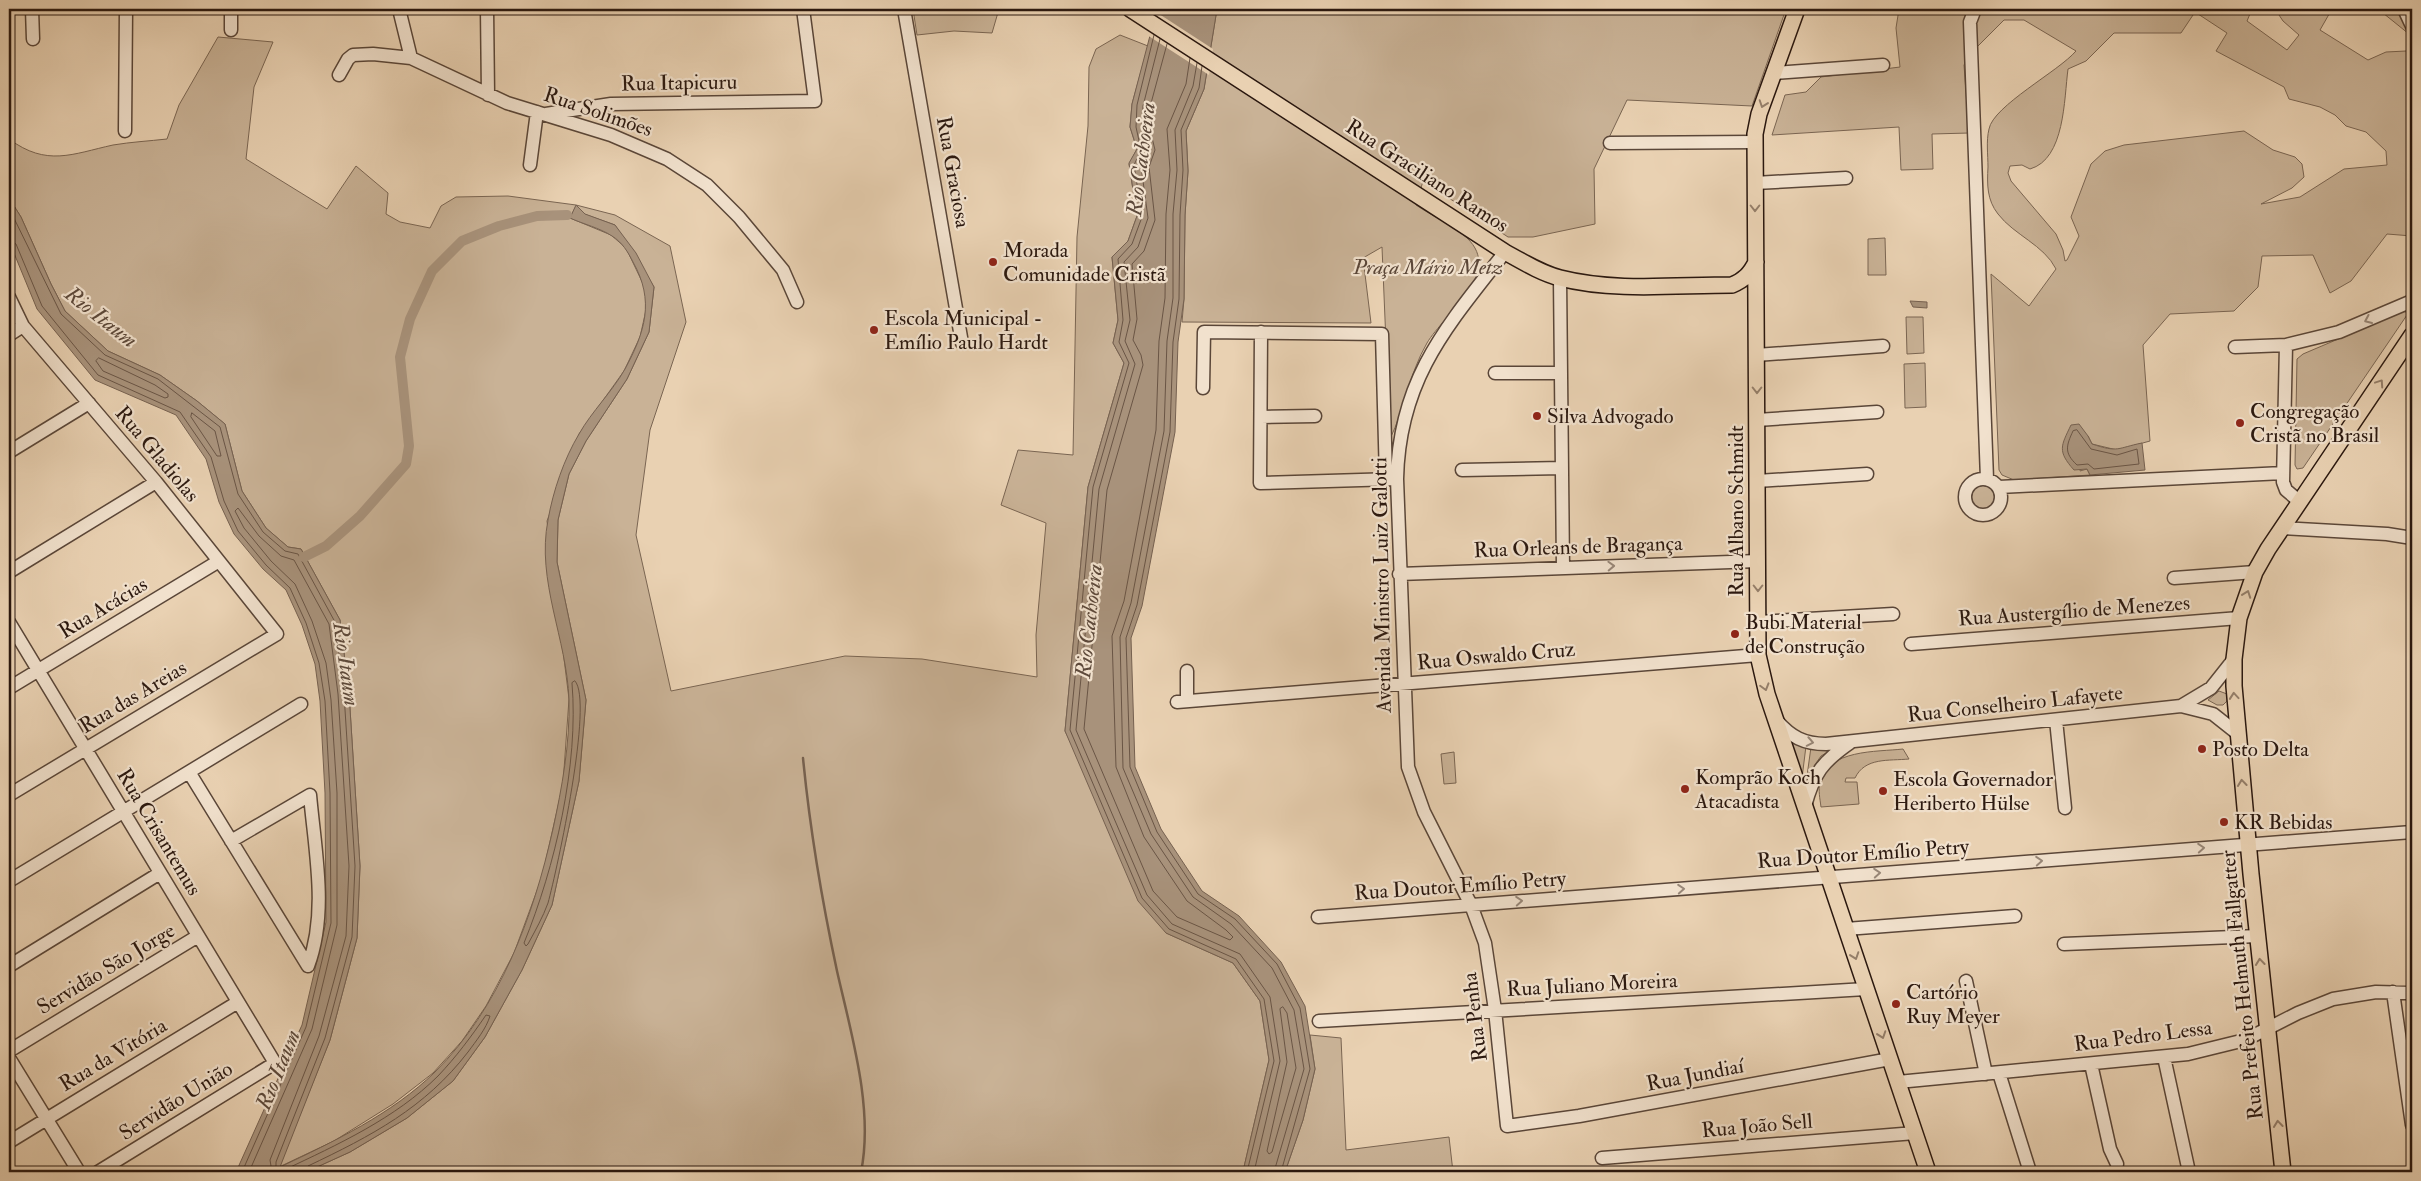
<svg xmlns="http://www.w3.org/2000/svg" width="2421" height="1181" font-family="'IM FELL Double Pica',serif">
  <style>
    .green { fill: #c9b296; stroke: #7a6552; fill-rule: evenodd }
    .water { fill: #a8927b; stroke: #766150 }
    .pier { fill: #e9d1b2 }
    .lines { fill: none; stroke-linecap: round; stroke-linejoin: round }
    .shore { stroke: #6a5545; stroke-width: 1 }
    .stream { stroke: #766150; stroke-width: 2.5 }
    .canal { stroke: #a8927b; stroke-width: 10 }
    .minor-casing { stroke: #5a4638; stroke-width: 15 }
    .major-casing { stroke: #2b180f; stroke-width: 18 }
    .minor { stroke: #f1e1cd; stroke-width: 12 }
    .major { stroke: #e9d1b2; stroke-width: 15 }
    .oneway { stroke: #947e69 }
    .oneway2 { stroke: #988778 }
    .poi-dot { fill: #8f2418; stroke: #f1e1cd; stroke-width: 2 }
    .labels { text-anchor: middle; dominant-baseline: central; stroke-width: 4.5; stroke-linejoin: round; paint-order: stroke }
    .street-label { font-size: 21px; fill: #2b180f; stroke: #f1e1cd }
    .poi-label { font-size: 21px; fill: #2b180f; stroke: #f1e1cd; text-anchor: start }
    .park-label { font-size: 21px; font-style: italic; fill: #5a4638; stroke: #f1e1cd }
    .water-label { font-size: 22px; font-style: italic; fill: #5d493a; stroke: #f1e1cd }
  </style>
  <rect width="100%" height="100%" fill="#e9d1b2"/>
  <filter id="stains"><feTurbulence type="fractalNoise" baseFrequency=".004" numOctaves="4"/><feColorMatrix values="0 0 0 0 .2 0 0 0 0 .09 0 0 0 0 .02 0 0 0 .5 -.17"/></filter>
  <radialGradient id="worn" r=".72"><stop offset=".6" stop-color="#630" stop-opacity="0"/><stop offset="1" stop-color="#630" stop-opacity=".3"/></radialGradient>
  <path class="green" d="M913 9H999L992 33 954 31 917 35Z
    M1217 9H1786L1752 106 1627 100 1594 169 1595 224 1533 237H1508L1423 181 1416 205C1432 216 1453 225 1467 238 1504 273 1444 314 1427 343 1409 374 1405 408 1390 439L1382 247 1363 258 1371 323 1182 322 1184 299 1185 215 1188 171 1186 131 1204 89Z
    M1899 9H2252L2247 21 2287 50 2299 35 2283 21 2275 9H2332L2320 30 2368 60 2386 52 2406 51 2412 44V236L2387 234 2351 281 2330 293 2313 255 2262 256 2258 287 2234 311 2170 314 2143 345 2150 441 2117 450 2092 444 2088 436 2080 471 2087 469 2090 475 2014 480 2002 475 1999 470 1991 274 2029 306 2056 269C2044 245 2014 235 1998 214 1987 200 1987 185 1988 167 1988 155 1986 141 1989 129 1993 106 2059 71 2076 51L2024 20H2004L1971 53 1964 65 1969 133 1932 134 1933 169 1901 170 1899 127 1772 135 1785 95 1806 92 1821 77 1900 67 1896 28ZM2195 12 2227 33 2216 51 2284 87 2289 99 2320 107 2335 115 2346 126 2366 132 2386 151 2387 165 2344 169 2300 197 2261 204 2292 188 2304 177 2302 164 2295 157 2273 150 2244 131 2124 145 2105 151 2091 164 2071 217 2079 236 2067 260 2065 261 2063 250 2056 234 2011 181 2008 173 2010 166 2022 165 2030 169C2065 159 2064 99 2068 69L2086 61 2114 33H2181Z
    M2378 9H2412V31L2409 34Z
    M1120 35 1148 46 1132 104 1130 127 1137 149 1129 164 1137 216 1128 241 1112 257 1118 320 1113 343 1124 363 1088 487 1065 731 1166 933 1233 963 1260 1001 1269 1060 1244 1167 1240 1172H306L350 1152 407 1118 453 1081 485 1037 522 970 552 905 579 781 586 700 557 562 558 520 569 474 586 441 627 379 649 332 654 287 615 225 584 214 576 206 570 218 611 235 626 248 646 290V310L640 337 624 371 579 434 547 521 569 699 563 784 542 877 514 953 486 1006 462 1041 433 1073 393 1104 334 1141 279 1167 330 1040 357 938 360 866 349 693 340 620 301 549 288 547 266 528 242 491 225 424 197 401 160 375 108 351 65 311 51 284 21 217 9 198V139C47 167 72 154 113 145 131 142 149 141 167 139L179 105 218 37 273 42 254 87 246 159 327 209 356 166 388 193 386 214 400 222 430 228 441 206 456 197 508 196 576 205 615 215 670 246 686 322 650 430 636 535 671 691 845 656 922 659 1037 677 1036 635 1046 523 1001 505 1018 450 1073 455 1077 237 1088 126 1089 67 1096 49Z
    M1885 238 1886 275H1868V239Z
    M2404 311 2407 313V315L2303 468 2297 469 2295 465 2297 359 2303 354Z
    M1906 317H1923L1924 353 1907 354Z
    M1925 363 1926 407 1905 408 1904 364Z
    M1968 497a15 15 0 1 1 30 0a15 15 0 1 1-30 0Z
    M2219 691 2227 694V701L2223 705H2217L2208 700Z
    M1790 739 1806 746 1802 778Z
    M1811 747H1836L1821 756 1807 776Z
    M1903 749 1909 759C1889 761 1865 757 1855 778H1846L1845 782H1857L1859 804 1821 807C1820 799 1818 790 1820 783 1827 749 1877 752 1903 749Z
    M1454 752 1456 783 1444 784 1441 754Z
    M1310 1035 1341 1038 1346 1150 1449 1137 1453 1172H1285L1303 1120 1315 1069Z"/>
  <path class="water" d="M1157 9H1217L1204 89 1186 131 1188 171 1185 215 1184 299 1178 342 1175 432 1142 606 1131 638 1135 767 1161 829 1202 891 1239 916 1281 962 1305 1006 1315 1069 1303 1120 1285 1172H1240L1244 1167 1269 1060 1260 1001 1233 963 1166 933 1138 901 1065 731 1088 487 1124 363 1113 343 1118 320 1112 257 1128 241 1137 216 1129 163 1137 149 1130 127 1132 104Z
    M9 198 21 217 51 284 65 311 108 351 160 375 197 401 225 424 242 491 266 528 288 547 301 549 340 620 349 693 360 866 357 938 330 1040 280 1167C333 1142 392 1114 435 1072 500 1007 533 918 553 829 562 787 570 744 569 700 567 639 536 581 548 520 553 491 564 459 579 434 592 411 612 392 625 369 645 332 655 301 633 262 628 252 622 242 612 236 600 228 583 224 570 218L576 205 585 214 615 225 636 253 654 287 649 332 627 379 586 441 569 474 558 520 557 562 586 700 579 781 552 905 522 970 485 1037 453 1081 407 1118 350 1152 306 1172H236L302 1025 326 922 325 793 320 701 315 664 302 625 286 590 263 569 234 534 219 502 206 459 176 415 95 380 37 309 9 241Z
    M1910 301 1927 302V308L1913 307Z
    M2079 424 2088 436 2092 444C2119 453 2117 448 2142 443L2145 470 2090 475 2087 469 2074 470C2057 451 2061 446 2071 425Z"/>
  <path class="pier" d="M1153 10 1213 49 1209 75 1147 35Z"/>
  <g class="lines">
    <path class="shore" d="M1154 35 1137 105 1136 127 1141 150 1134 165 1142 217 1132 244 1118 259 1123 320 1119 342 1129 363 1093 487 1070 730 1142 898 1169 929 1236 959 1264 999 1274 1061 1247 1172
      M1160 39 1143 106 1142 126 1148 150 1141 166 1148 218 1138 247 1124 262 1130 320 1125 341 1135 364 1099 489 1076 730 1147 895 1172 924 1240 954 1270 997 1280 1061 1254 1172
      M1167 44 1150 107 1149 125 1155 150 1149 167 1155 220 1144 251 1132 264 1137 319 1133 340 1141 355 1143 365 1107 490 1084 729 1153 891 1177 917 1230 940 1233 937 1226 930 1187 901 1144 837 1116 767 1112 636 1124 601 1156 430 1159 341 1165 298 1166 214 1170 170 1167 129 1186 84 1190 58
      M1197 63 1193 86 1175 130 1177 170 1173 214V298L1167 341 1164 431 1131 603 1120 637 1123 768 1151 834 1193 897 1231 924 1272 968 1294 1010 1304 1069 1274 1172
      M1202 66 1199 88 1181 130 1183 170 1180 215 1179 299 1173 342 1170 432 1137 605 1126 638 1130 767 1157 832 1198 894 1235 919 1277 964 1300 1008 1310 1069 1281 1172
      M9 208 61 314 105 355 158 379 220 427 238 494 263 532 285 551 298 554 335 622 344 694 355 866 352 937 325 1038 276 1162V1168L284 1170C337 1145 396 1118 438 1076 456 1057 471 1037 486 1015L490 1016C486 1029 476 1041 468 1052 425 1108 371 1136 308 1166L306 1172
      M9 240 16 244 42 306 98 375 180 412 211 457 224 501 238 531 266 565 290 588 306 623 319 663 325 701 330 793 331 923 306 1027 242 1172
      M99 358 155 385 168 394V397L165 398 103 371 96 361Z
      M192 413 215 431 221 456H217L191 417Z
      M2077 430 2091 449 2117 455 2137 449 2139 464 2094 469 2088 464 2077 465C2064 453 2066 446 2073 431Z
      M575 681C594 701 557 870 548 903 543 917 535 931 528 944L526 946 524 943C555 867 579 765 572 683Z
      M1283 1007 1287 1013 1296 1068 1272 1152 1269 1154 1267 1151 1287 1062 1280 1009Z
      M249 1172 312 1029 337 925V793L331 700 326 663 312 621 295 584 271 561 244 528 235 511 238 508 259 536 281 556 294 560 329 624 338 694 349 866 346 936 319 1036 270 1160 272 1172"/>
    <path class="stream" d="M803 758C810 830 822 901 837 971 851 1033 874 1109 861 1172"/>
    <path class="canal" d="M304 557 326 546 360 516 406 464 409 446 400 357 410 319 432 271 462 241 499 226 537 216 567 215"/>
    <defs>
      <path id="minor" d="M32 9 33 39
        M231 9V30
        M399 9 411 58
        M487 9 488 95
        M904 9 962 343
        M1975 9 1970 22 1987 479
        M2404 9 2412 26
        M1774 73 1883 65
        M339 75 348 59 353 55 373 54 411 58 507 103 611 135 667 159 707 185 739 217 783 270 797 302
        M546 114 611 104 815 101 803 9
        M125 131 126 9
        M1610 143 1755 142
        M530 165 537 112
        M1755 183 1846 178
        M1505 252C1447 326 1399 379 1397 479L1408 767 1424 812 1471 905 1485 943 1495 1010 1507 1126 1579 1116 1890 1059
        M1560 278 1563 568
        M9 297 23 326 156 482 277 634 9 795
        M1261 332 1260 483 1394 479
        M9 335 23 326
        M2235 347 2286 345
        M1756 355 1883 346
        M1495 373H1561
        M1203 388 1204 332 1382 334 1386 479
        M1261 417 1315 416
        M1757 420 1877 412
        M9 452 89 403
        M1462 470 1562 468
        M1965 497a18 18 0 1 1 36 0a18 18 0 1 1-36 0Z
        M1757 481 1867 474
        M1999 487 2283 473
        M2300 502 2286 490 2283 482 2286 345 2339 332 2412 301
        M2282 528 2387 534 2412 538
        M9 572 156 482
        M1399 574 1758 561
        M2174 578 2255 572
        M9 622 275 1063 98 1172
        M1758 622 1893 614
        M1911 644 2239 618
        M1187 671V701
        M9 688 219 561
        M1177 702 1758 655
        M2181 706 2211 688 2234 659
        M2056 720 2065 808
        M1777 721C1791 737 1804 744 1826 744L2181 706 2213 714 2237 733
        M189 772 308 966
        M1805 806C1814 773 1822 762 1851 742
        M231 841 310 795C315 852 328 912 308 966
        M9 881 301 704
        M1318 917 2412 832
        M1846 929 2015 916
        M2064 944 2258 936
        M9 966 160 873
        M1966 981 1986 1074
        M2393 992 2412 1125
        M1319 1021 1866 989
        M9 1051 198 936
        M2164 1057 2189 1172
        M9 1058 79 1172
        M2091 1064 2110 1149 2117 1164
        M1999 1073 2030 1172
        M1898 1082 2188 1054 2245 1040 2298 1013 2333 999 2376 992 2412 993
        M9 1142 238 1002
        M1602 1158 1915 1133"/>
      <path id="major" d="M1130 9 1505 252C1523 262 1541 273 1560 278 1615 292 1676 285 1732 285 1744 280 1750 274 1756 262
        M1797 9 1759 114 1755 134 1758 655 1767 694 1928 1172
        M2283 1172 2251 874 2234 686V659L2239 618 2255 572 2268 549 2412 335"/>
    </defs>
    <use href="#minor" class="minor-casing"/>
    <use href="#major" class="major-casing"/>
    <use href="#minor" class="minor"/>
    <use href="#major" class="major"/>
  </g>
  <defs><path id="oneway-chevron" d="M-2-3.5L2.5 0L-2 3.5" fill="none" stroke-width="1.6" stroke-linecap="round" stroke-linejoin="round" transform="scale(1.25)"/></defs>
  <g class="oneway">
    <use href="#oneway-chevron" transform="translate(1763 104) rotate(109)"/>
    <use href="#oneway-chevron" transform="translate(1755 208) rotate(90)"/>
    <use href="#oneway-chevron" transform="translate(2380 383) rotate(-56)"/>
    <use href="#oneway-chevron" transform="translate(1757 390) rotate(90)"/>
    <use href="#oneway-chevron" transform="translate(1758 588) rotate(90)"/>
    <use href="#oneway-chevron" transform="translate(2247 594) rotate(-70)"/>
    <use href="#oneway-chevron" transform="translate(1765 687) rotate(74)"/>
    <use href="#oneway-chevron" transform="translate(2234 696) rotate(-95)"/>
    <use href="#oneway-chevron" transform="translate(2242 783) rotate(-96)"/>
    <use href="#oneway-chevron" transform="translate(1855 956) rotate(71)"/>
    <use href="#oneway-chevron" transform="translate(2260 962) rotate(-96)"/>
    <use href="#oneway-chevron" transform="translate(1882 1035) rotate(71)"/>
    <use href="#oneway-chevron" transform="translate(2278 1124) rotate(-96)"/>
  </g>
  <g class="oneway2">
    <use href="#oneway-chevron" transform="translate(2368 320) rotate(156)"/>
    <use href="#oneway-chevron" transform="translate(1611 566) rotate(-2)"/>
    <use href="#oneway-chevron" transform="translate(1810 742) rotate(11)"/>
    <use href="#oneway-chevron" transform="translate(2201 848) rotate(-4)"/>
    <use href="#oneway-chevron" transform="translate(2039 861) rotate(-4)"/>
    <use href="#oneway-chevron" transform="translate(1877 873) rotate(-4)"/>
    <use href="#oneway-chevron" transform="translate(1681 889) rotate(-4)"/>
    <use href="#oneway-chevron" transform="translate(1519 901) rotate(-4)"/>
  </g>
  <g class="poi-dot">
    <circle cx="993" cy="262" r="5"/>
    <circle cx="874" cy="330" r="5"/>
    <circle cx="1537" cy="416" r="5"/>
    <circle cx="2240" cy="423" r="5"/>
    <circle cx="1735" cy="634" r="5"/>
    <circle cx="2202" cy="749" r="5"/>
    <circle cx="1685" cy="789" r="5"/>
    <circle cx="1883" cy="791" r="5"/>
    <circle cx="2224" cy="822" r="5"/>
    <circle cx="1896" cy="1004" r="5"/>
  </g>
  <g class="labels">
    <g class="street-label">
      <text transform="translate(679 83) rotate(-1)">Rua Itapicuru</text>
      <text transform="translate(598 112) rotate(19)">Rua Solimões</text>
      <text transform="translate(953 172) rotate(80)">Rua Graciosa</text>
      <text transform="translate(1427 176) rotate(33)">Rua Graciliano Ramos</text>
      <text transform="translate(157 454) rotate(50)">Rua Gladiolas</text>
      <text transform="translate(1736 511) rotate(-90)">Rua Albano Schmidt</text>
      <text transform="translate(1578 547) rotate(-2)">Rua Orleans de Bragança</text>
      <text transform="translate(1382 585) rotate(-91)">Avenida Ministro Luiz Galotti</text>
      <text transform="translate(103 608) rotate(-31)">Rua Acácias</text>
      <text transform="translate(2074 611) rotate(-4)">Rua Austergílio de Menezes</text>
      <text transform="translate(1496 656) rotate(-5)">Rua Oswaldo Cruz</text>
      <text transform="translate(133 697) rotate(-31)">Rua das Areias</text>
      <text transform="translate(2015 704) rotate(-6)">Rua Conselheiro Lafayete</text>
      <text transform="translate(159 832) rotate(59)">Rua Crisantemus</text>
      <text transform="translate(1863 854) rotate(-4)">Rua Doutor Emílio Petry</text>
      <text transform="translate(1460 886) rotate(-4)">Rua Doutor Emílio Petry</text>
      <text transform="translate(106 969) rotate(-31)">Servidão São Jorge</text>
      <text transform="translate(1592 985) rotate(-3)">Rua Juliano Moreira</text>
      <text transform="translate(2242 985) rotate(-96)">Rua Prefeito Helmuth Fallgatter</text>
      <text transform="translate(1475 1017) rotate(-97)">Rua Penha</text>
      <text transform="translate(2143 1036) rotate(-7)">Rua Pedro Lessa</text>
      <text transform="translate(113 1055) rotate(-31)">Rua da Vitória</text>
      <text transform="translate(1695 1075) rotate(-11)">Rua Jundiaí</text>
      <text transform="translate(176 1101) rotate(-32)">Servidão União</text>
      <text transform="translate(1757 1126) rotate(-5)">Rua João Sell</text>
    </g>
    <g class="poi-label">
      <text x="1003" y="250">Morada<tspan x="1003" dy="24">Comunidade Cristã</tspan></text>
      <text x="884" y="318">Escola Municipal -<tspan x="884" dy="24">Emílio Paulo Hardt</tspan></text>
      <text x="2250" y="411">Congregação<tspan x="2250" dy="24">Cristã no Brasil</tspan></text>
      <text x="1547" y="416">Silva Advogado</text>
      <text x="1745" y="622">Bubi Material<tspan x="1745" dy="24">de Construção</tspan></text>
      <text x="2212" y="749">Posto Delta</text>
      <text x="1695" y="777">Komprão Koch<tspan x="1695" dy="24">Atacadista</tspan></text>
      <text x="1893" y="779">Escola Governador<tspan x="1893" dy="24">Heriberto Hülse</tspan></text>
      <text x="2234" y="822">KR Bebidas</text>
      <text x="1906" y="992">Cartório<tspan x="1906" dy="24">Ruy Meyer</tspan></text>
    </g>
    <g class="park-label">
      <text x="1428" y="267">Praça Mário Metz</text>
    </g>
    <g class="water-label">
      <text transform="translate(1141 159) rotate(-83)">Rio Cachoeira</text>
      <text transform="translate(101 317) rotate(38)">Rio Itaum</text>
      <text transform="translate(1089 621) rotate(-84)">Rio Cachoeira</text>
      <text transform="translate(346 664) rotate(82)">Rio Itaum</text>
      <text transform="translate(278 1070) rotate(-68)">Rio Itaum</text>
    </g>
  </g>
  <rect width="2421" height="1181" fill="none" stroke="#e9d1b2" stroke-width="30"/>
  <rect x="10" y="10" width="2401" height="1161" fill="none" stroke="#2b180f" stroke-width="2.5"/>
  <rect x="15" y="15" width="2391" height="1151" fill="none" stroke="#2b180f"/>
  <rect width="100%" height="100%" filter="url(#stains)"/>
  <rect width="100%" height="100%" fill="url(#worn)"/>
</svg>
